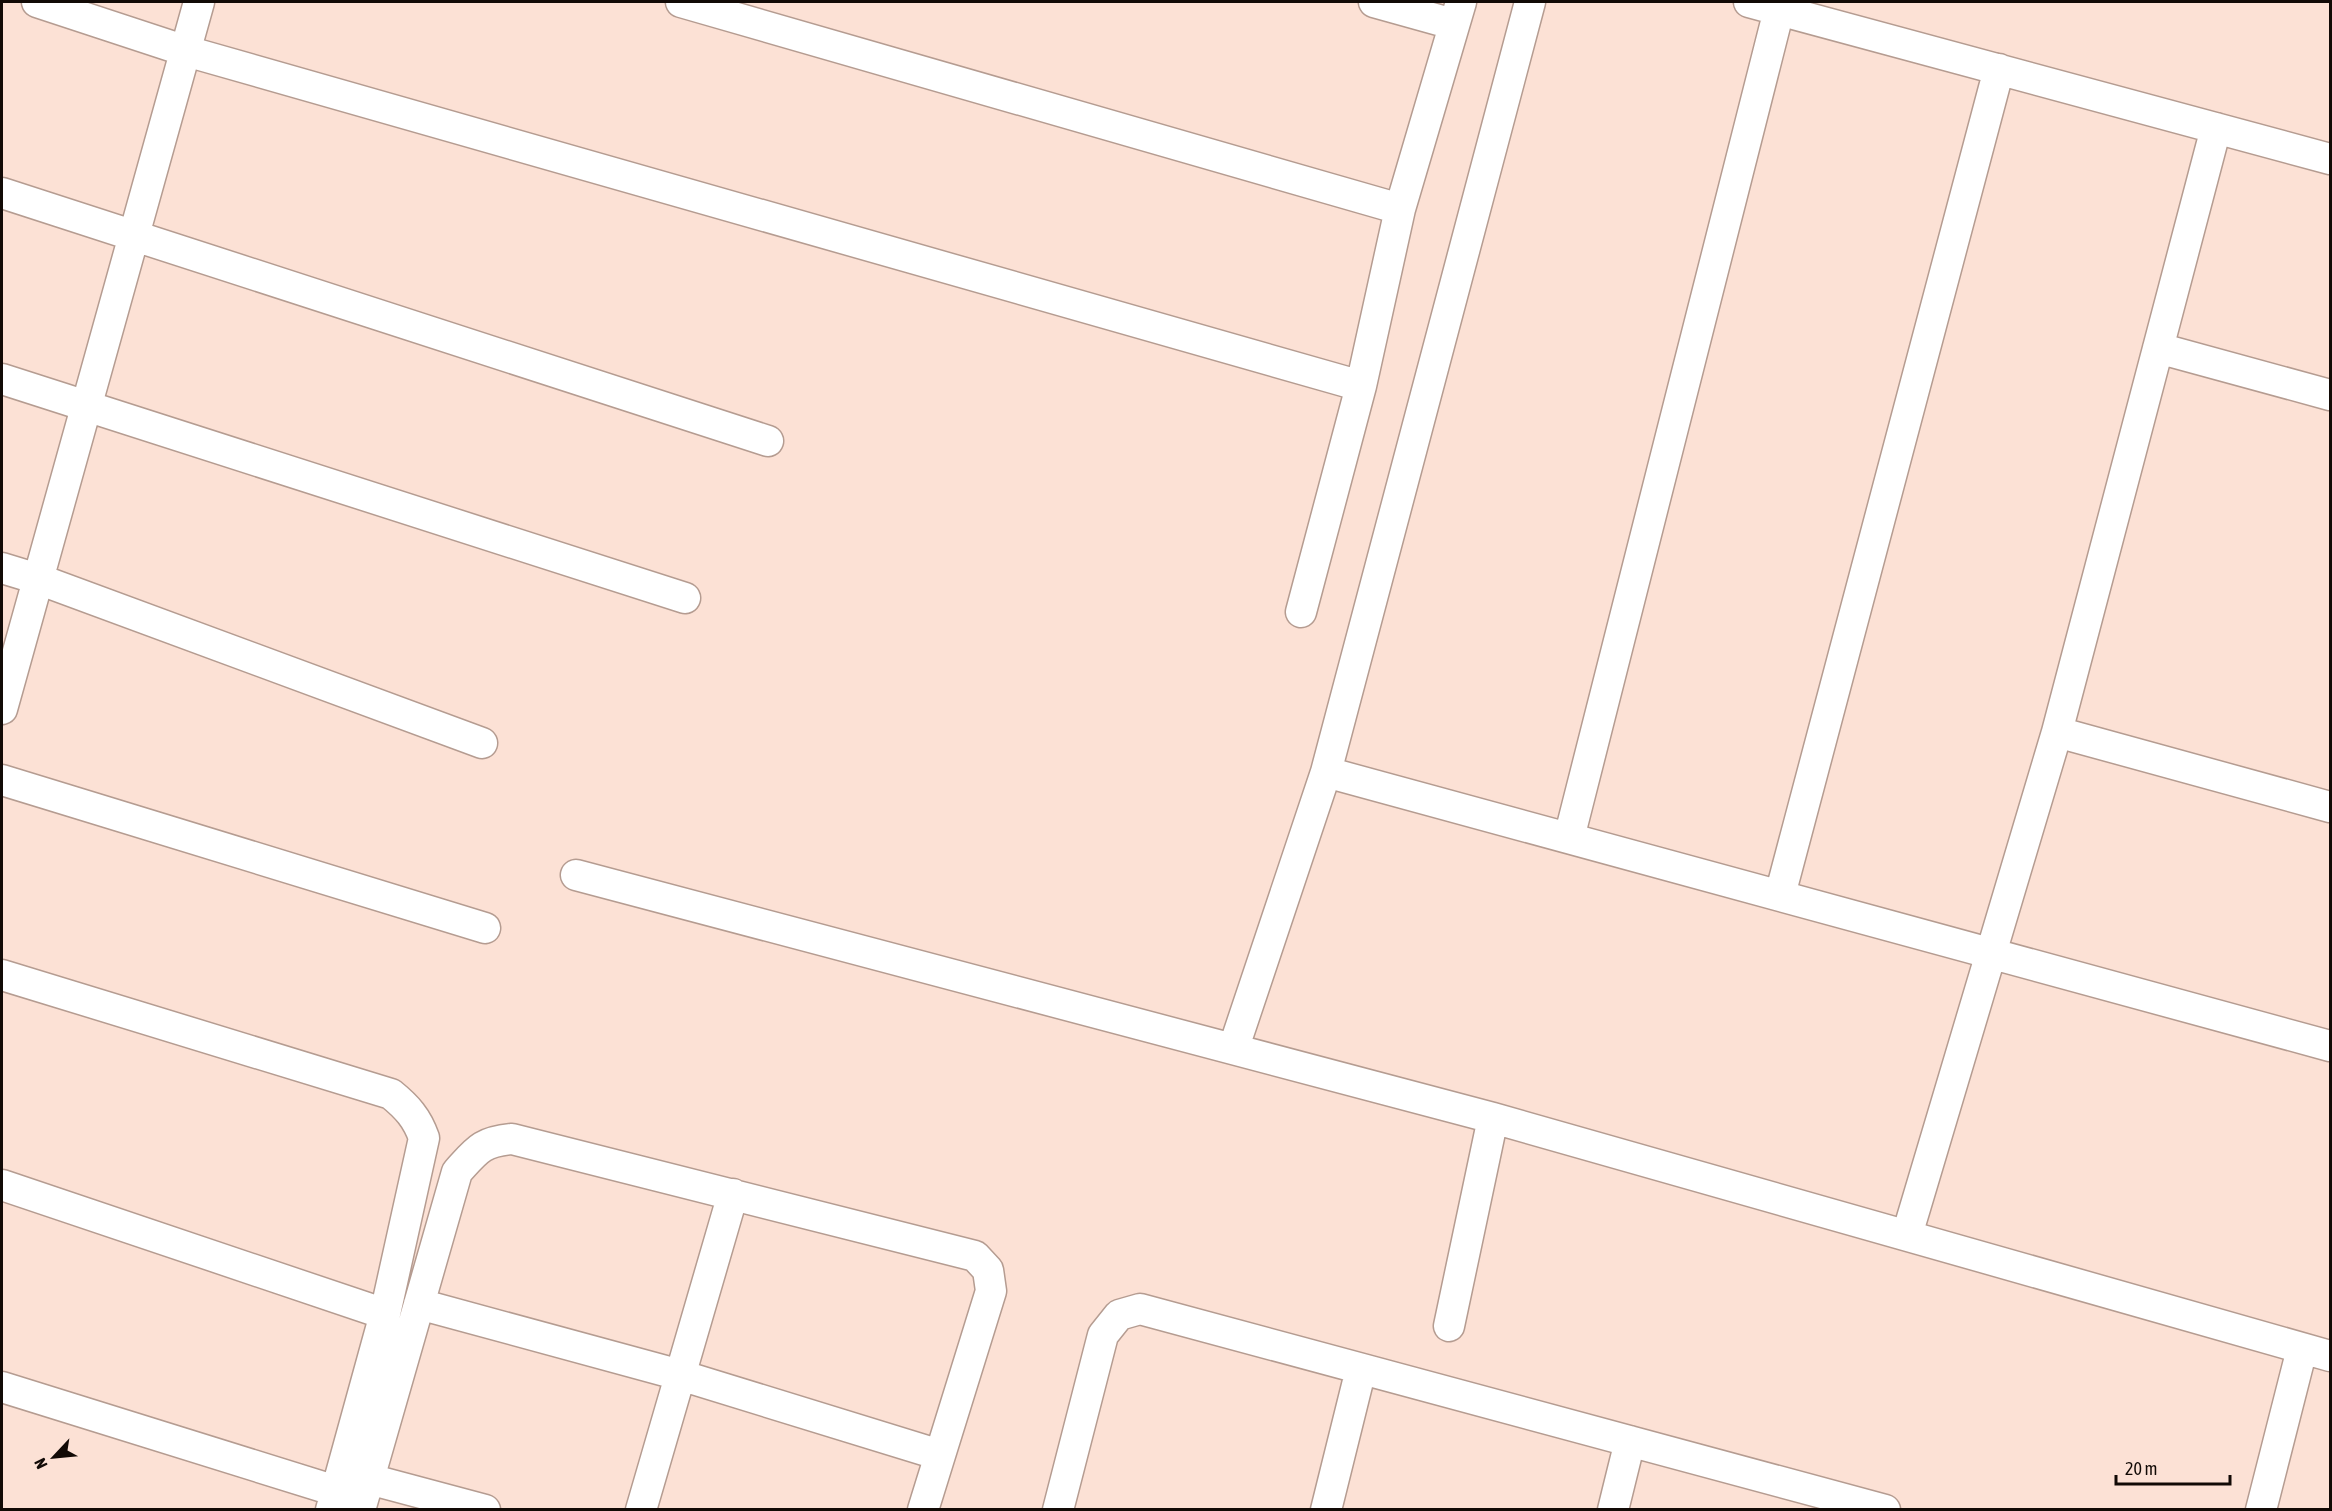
<svg xmlns="http://www.w3.org/2000/svg" width="2332" height="1511" font-family="'Asap Condensed',sans-serif">
  <style>
    .lines { fill: none; stroke-linecap: round; stroke-linejoin: round }
    .street-casing { stroke: #b59c91; stroke-width: 33 }
    .street { stroke: #fff; stroke-width: 30 }
  </style>
  <rect width="100%" height="100%" fill="#fce1d5"/>
  <g class="lines">
    <defs>
      <path id="street" d="M37 2 186 51 1361 386 1400 209 1461 2
        M681 2 1400 209
        M1374 2 1453 24
        M1749 2 2330 159
        M2 193 768 441
        M2158 348 2330 395
        M2 379 685 598
        M2 568 38 579 482 743
        M1301 612 1361 386
        M2 709 199 2
        M2057 732 2330 807
        M1326 772 2330 1046
        M2 780 485 928
        M1569 838 1779 10
        M576 875 1493 1118 2330 1356
        M1780 895 1999 69
        M2 975 391 1094C407 1107 417 1118 424 1138L385 1314 331 1510
        M1234 1047 1326 772 1530 2
        M2 1185 385 1314
        M1907 1235 2057 732 2216 128
        M419 1304 680 1375 940 1455
        M1449 1326 1493 1118
        M2 1387 336 1491
        M369 1479 485 1510
        M360 1510 457 1172C477 1150 481 1142 512 1139L975 1256 988 1270 991 1291 923 1510
        M641 1510 733 1194
        M1058 1510 1103 1335 1119 1315 1140 1309 1885 1510
        M1326 1510 1361 1369
        M1613 1510 1630 1441
        M2261 1510 2302 1349"/>
    </defs>
    <use href="#street" class="street-casing"/>
    <use href="#street" class="street"/>
  </g>
  <rect width="2332" height="1511" fill="none" stroke="#120a06" stroke-width="6"/>
  <g transform="translate(54 1457) rotate(244)" stroke="#fce1d5" stroke-width="4.5" paint-order="stroke">
  <path d="M0-4.5L10 22L0 15L-10 22Z" fill="#120a06"/>
  <text y="-9" font-size="16" font-weight="bold" text-anchor="middle" fill="#120a06">N</text>
  </g>
  <path d="M2116 1475v9h114v-9" fill="none" stroke="#120a06" stroke-width="3"/>
  <text x="2125" y="1475" font-size="18" fill="#120a06" stroke="#fce1d5" stroke-width="4.5" paint-order="stroke">20 m</text>
</svg>
